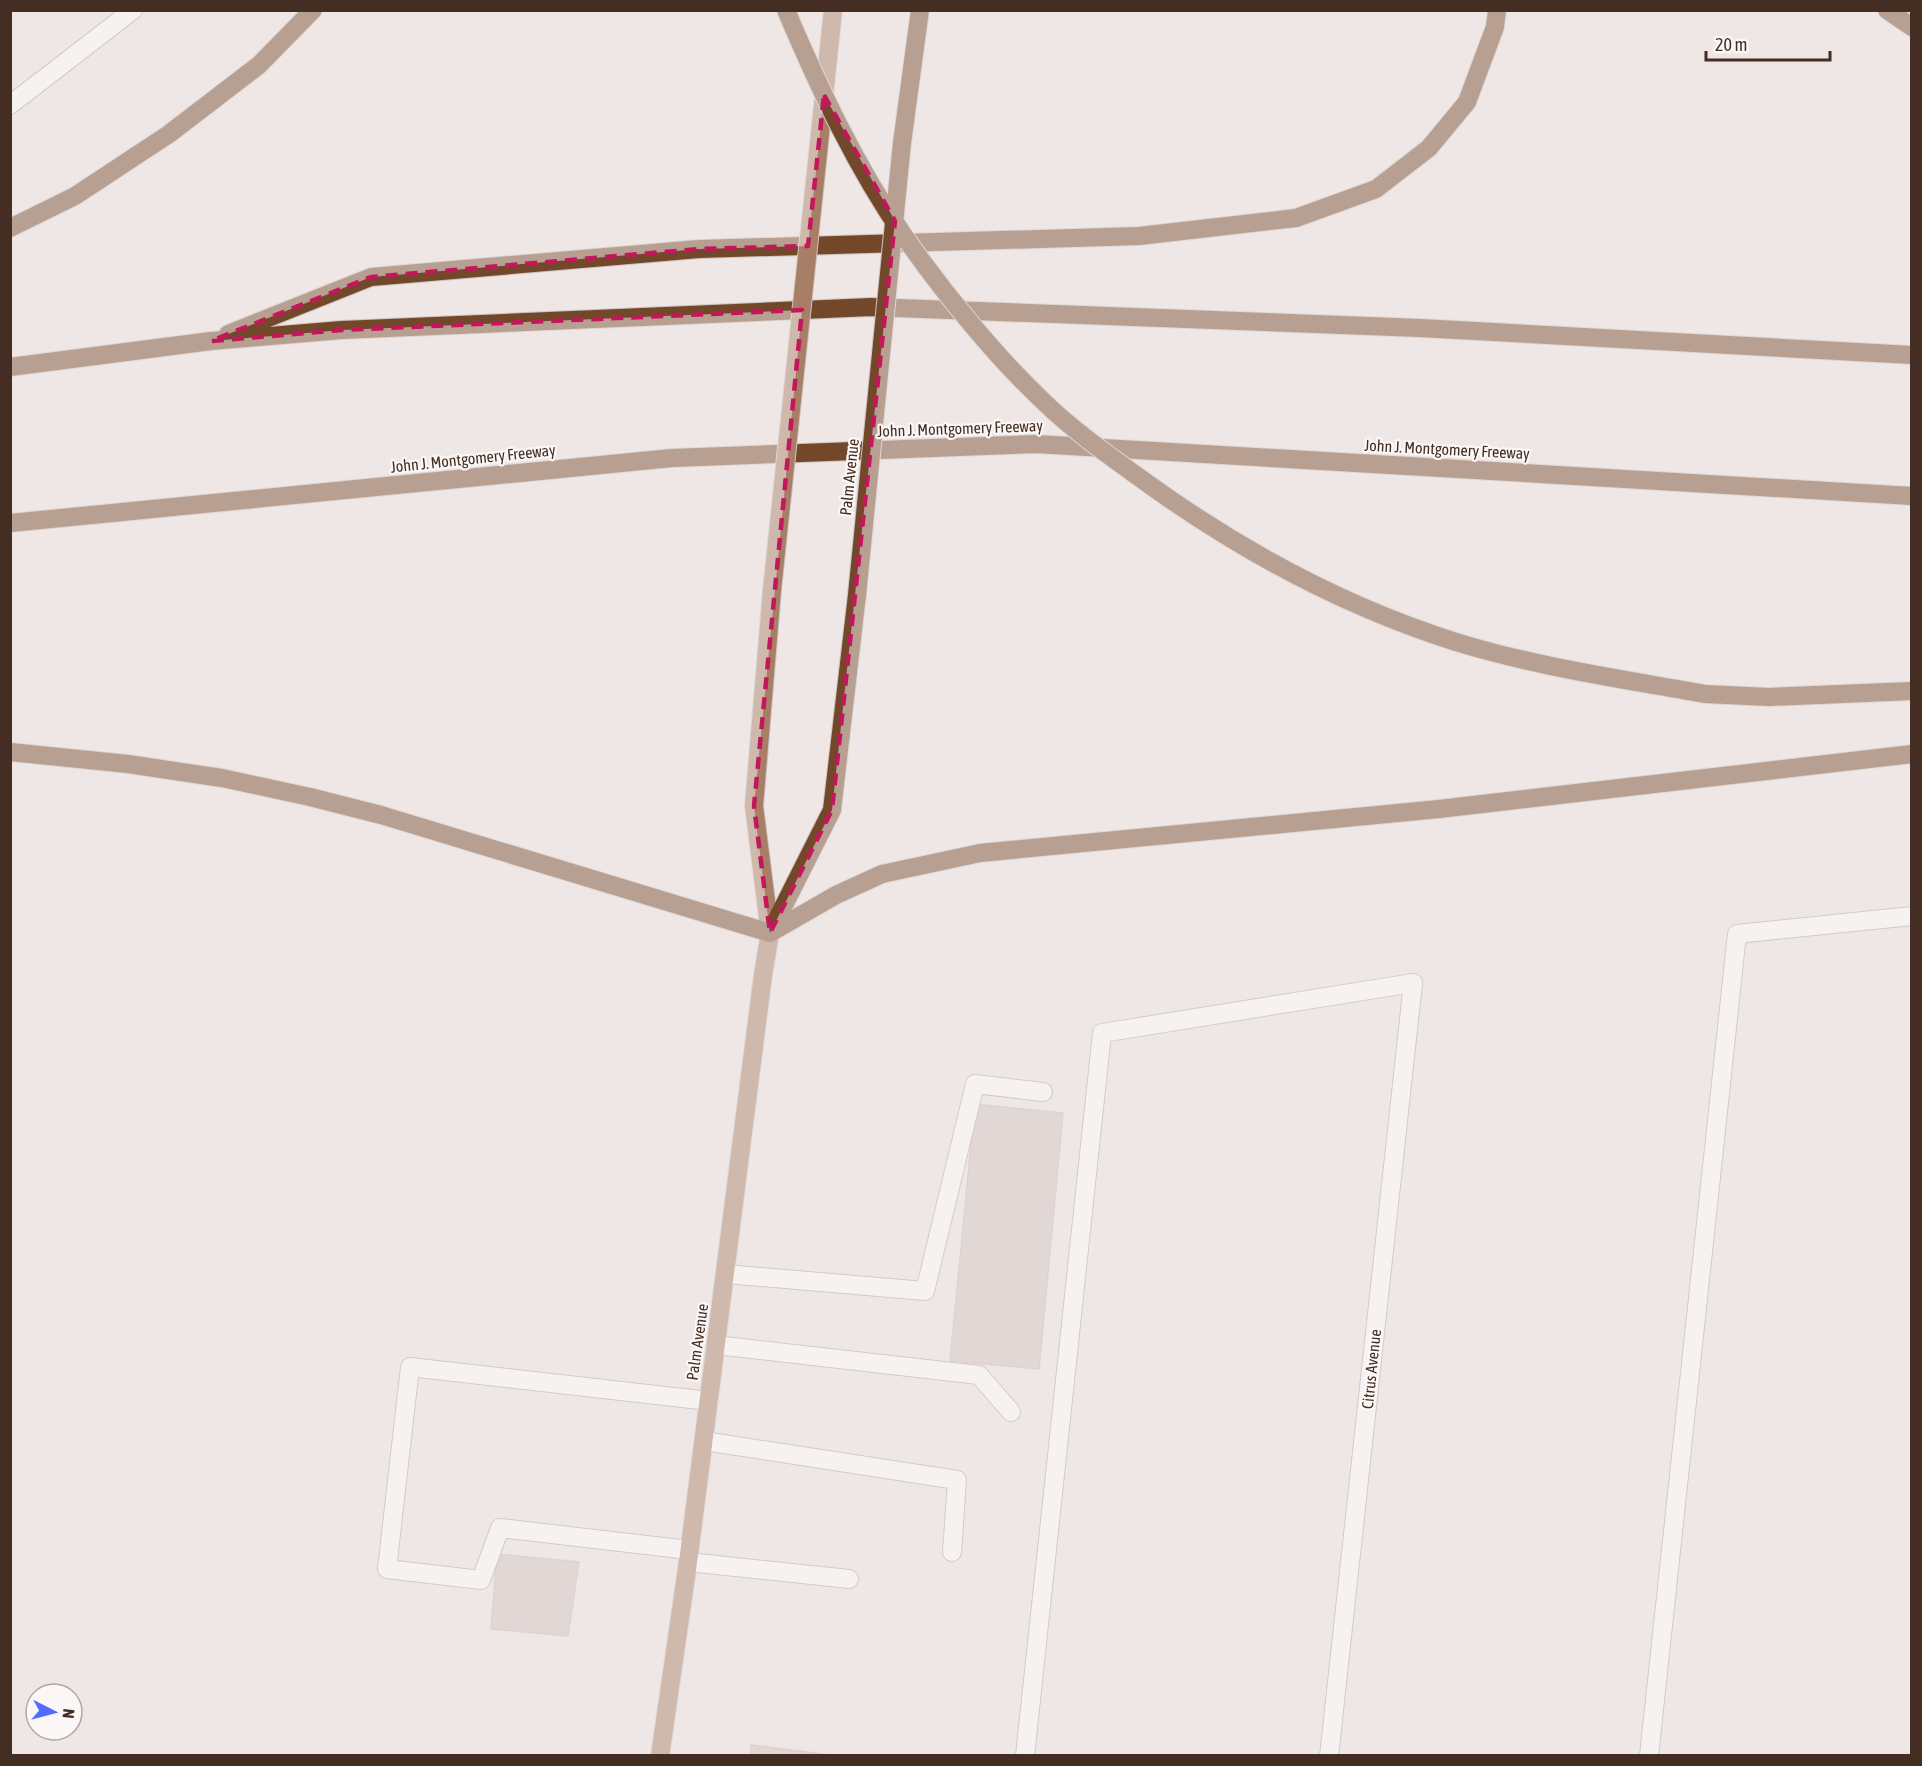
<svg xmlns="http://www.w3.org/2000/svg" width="1922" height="1766" font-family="'Asap Condensed',sans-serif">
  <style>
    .building { fill: #d1c3c1; stroke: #cabab6; stroke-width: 1.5 }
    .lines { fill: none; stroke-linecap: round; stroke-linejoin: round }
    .lane-casing { stroke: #b5a8a3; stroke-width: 20 }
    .street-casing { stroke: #b5a8a3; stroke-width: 20 }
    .primary-casing { stroke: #cbc4c1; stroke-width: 20 }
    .highway-casing { stroke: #cbc4c1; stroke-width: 20 }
    .lane { stroke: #fff; stroke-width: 18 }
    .street { stroke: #fff; stroke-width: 18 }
    .primary { stroke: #a97e66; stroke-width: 18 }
    .highway { stroke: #73482a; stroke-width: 18 }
    .primary-bridge-casing { stroke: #cbc4c1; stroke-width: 20; stroke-linecap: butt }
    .highway-bridge-casing { stroke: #cbc4c1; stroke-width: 20; stroke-linecap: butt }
    .primary-bridge { stroke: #a97e66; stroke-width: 18 }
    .highway-bridge { stroke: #73482a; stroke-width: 18 }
    .marked { fill: none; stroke: #c2185b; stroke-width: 4.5; stroke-dasharray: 12 8; stroke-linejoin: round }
    .labels { text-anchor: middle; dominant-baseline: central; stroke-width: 4.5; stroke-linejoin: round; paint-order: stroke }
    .street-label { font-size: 16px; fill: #442d22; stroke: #fbf7f6 }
  </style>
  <rect width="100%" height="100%" fill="#efe7e5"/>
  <path class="building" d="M975 1104 1063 1113 1039 1369 950 1361Z
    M497 1554 579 1562 568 1636 491 1629Z
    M751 1745 839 1756H750Z"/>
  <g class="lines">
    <defs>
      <path id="lane" d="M726 1274 925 1291 975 1084 1043 1092
        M716 1345 979 1375 1011 1412
        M704 1441 957 1480 952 1552
        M689 1550 500 1528 481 1580 387 1569 410 1367 709 1401
        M688 1562 849 1579
        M1025 1756 1102 1033 1413 983
        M1649 1756 1737 934 1912 916"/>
      <path id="street" d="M10 105 133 10
        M1329 1756 1413 983"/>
      <path id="primary" d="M818 153 833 10
        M660 1756 688 1562 763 975 770 933 754 806 772 590"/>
      <path id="highway" d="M1887 10 1912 27
        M902 143 920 10
        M10 228 75 196 169 134 259 65 313 10
        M228 334 371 277 699 249 1139 236 1296 218 1376 189 1429 148 1467 102 1495 27 1497 10
        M10 367 211 341 342 330 871 307 1420 328 1912 355
        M10 523 672 458 1036 444 1912 496
        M1705 694 1769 697 1912 691
        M10 752 128 764 222 778 310 797 381 815 770 933 836 895 882 874 980 853 1439 809 1912 754
        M770 933 832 810 857 595"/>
    </defs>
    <use href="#lane" class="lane-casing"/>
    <use href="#street" class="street-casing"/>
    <use href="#primary" class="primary-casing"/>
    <use href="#highway" class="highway-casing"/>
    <use href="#lane" class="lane"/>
    <use href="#street" class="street"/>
    <use href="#primary" class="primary"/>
    <use href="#highway" class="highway"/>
    <defs>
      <path id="primary-bridge" d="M772 590 818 153"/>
      <path id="highway-bridge" d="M786 10C819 88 856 167 904 236 943 292 995 356 1045 403 1074 431 1107 454 1140 478 1236 548 1342 606 1456 642 1537 667 1622 679 1705 694
        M857 595 902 143"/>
    </defs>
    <use href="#primary-bridge" class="primary-bridge-casing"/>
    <use href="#highway-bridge" class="highway-bridge-casing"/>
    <use href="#primary-bridge" class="primary-bridge"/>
    <use href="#highway-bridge" class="highway-bridge"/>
  </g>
  <path d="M0 0H1922V1766H0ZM824 95 895 221 832 810 770 933 754 806 802 310 342 330 211 341 371 277 699 249 808 246Z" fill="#efe7e5" fill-opacity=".55" fill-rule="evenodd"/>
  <path class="marked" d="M824 95 895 221 832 810 770 933 754 806 802 310 342 330 211 341 371 277 699 249 808 246Z"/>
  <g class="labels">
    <g class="street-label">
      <text transform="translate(960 428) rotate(-2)">John J. Montgomery Freeway</text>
      <text transform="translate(1447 449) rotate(3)">John J. Montgomery Freeway</text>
      <text transform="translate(473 458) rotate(-6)">John J. Montgomery Freeway</text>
      <text transform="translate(849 477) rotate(-84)">Palm Avenue</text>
      <text transform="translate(697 1342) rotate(-82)">Palm Avenue</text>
      <text transform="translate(1371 1369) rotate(-84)">Citrus Avenue</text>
    </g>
  </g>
  <rect width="1922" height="1766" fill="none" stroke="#442d22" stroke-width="24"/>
  <g transform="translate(54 1712) rotate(96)"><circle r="28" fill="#fbf7f6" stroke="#b2a6a1" stroke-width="1.5"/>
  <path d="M0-4.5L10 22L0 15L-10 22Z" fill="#546cfe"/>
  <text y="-9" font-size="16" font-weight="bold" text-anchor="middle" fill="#442d22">N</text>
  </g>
  <path d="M1706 51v9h124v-9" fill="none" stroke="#442d22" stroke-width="3"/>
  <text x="1715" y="51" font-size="18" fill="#442d22" stroke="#fbf7f6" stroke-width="4.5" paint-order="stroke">20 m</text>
</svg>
